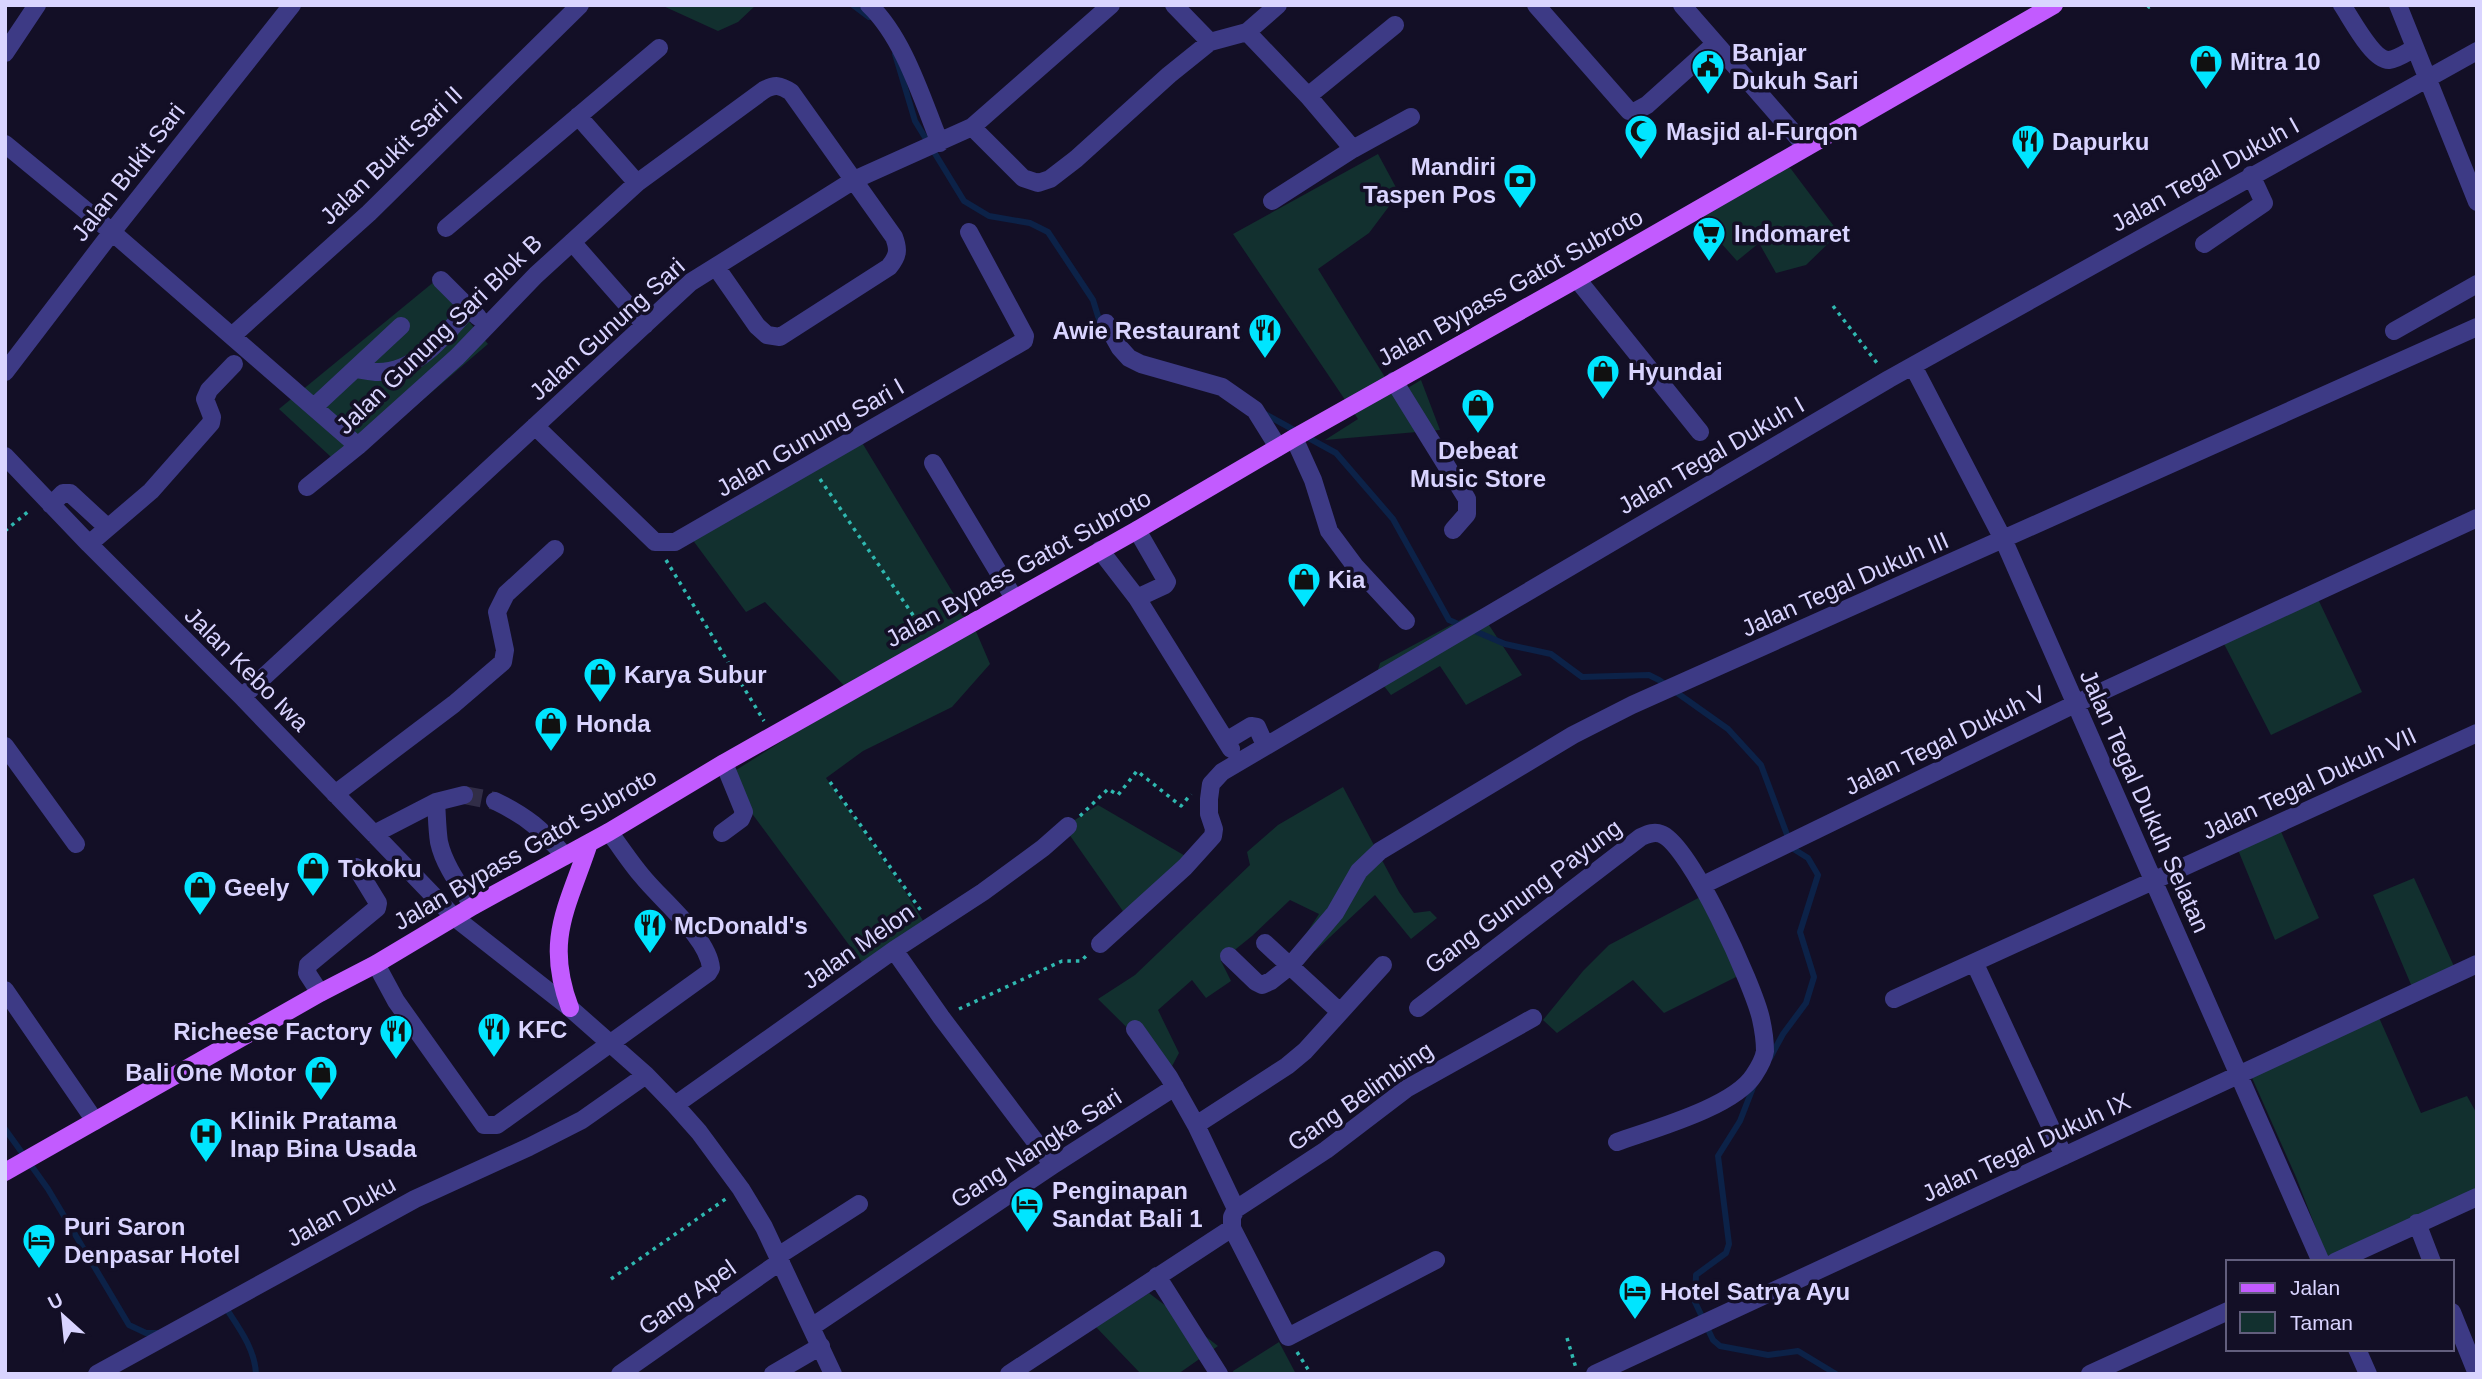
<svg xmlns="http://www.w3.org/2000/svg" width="2482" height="1379" font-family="Arial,sans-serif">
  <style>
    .green { fill: #12302f }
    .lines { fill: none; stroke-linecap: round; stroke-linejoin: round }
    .stream { stroke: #0c2248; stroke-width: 6 }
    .minor-tunnel { stroke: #312d47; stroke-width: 18; stroke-dasharray: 18 9; stroke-linecap: butt }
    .path { stroke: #2fb8b0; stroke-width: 3.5; stroke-dasharray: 3.5 5; stroke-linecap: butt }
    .minor { stroke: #3d3a85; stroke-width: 18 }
    .major { stroke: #c25bff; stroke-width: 18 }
    .labels { text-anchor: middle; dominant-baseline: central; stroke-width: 7; stroke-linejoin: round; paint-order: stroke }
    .poi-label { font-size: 24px; font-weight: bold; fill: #d9d4ff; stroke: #130f26; text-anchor: start }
    .street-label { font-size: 24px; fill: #d9d4ff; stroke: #130f26 }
  </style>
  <rect width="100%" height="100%" fill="#130f26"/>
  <path class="green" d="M661 5H756L738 22 718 31Z
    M1378 154 1399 193 1369 233 1318 269 1396 395 1421 380 1440 430 1325 440 1358 419 1233 234Z
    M1784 164 1791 169 1839 233 1806 265 1776 273 1759 243 1737 261 1695 214Z
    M435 281 488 344 343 468 279 409Z
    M858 436 975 629 990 664 952 707 863 751 826 778 905 891 925 924 869 972 725 777 854 696 765 602 746 612 692 539Z
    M2318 599 2362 692 2271 735 2222 640Z
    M1479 610 1522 675 1466 705 1440 666 1391 695 1376 676 1380 663Z
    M1343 787 1399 892 1414 913 1430 911 1437 918 1411 939 1375 895 1315 951 1302 940 1319 914 1290 900 1252 936 1221 961 1231 981 1206 998 1192 980 1158 1010 1179 1053 1170 1070 1098 999 1135 975 1250 865 1247 852 1278 825Z
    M1098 805 1187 857 1125 914 1064 827Z
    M2279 827 2319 918 2275 940 2236 845Z
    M2414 878 2457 973 2415 994 2373 895Z
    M1704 895 1744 973 1664 1013 1633 980 1557 1033 1543 1020 1583 971 1609 945Z
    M2377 1013 2421 1113 2467 1096 2477 1114V1198L2329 1262 2296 1177 2249 1071Z
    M1149 1293 1218 1346 1178 1374H1141L1096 1327Z
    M1279 1342 1296 1374H1234L1233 1371Z"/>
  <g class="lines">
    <path class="stream" d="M853 5 869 17
      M895 54 915 121 964 201 989 216 1030 223 1048 232 1093 300 1101 326
      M1265 414 1336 453 1393 519 1449 620 1505 644 1551 654 1582 677 1649 675 1659 680 1728 729 1761 765 1792 848 1808 858 1818 875 1800 932 1814 977 1806 1003 1783 1034 1770 1058
      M1754 1085 1740 1121 1718 1156 1729 1244 1726 1253 1696 1275 1695 1302 1713 1340 1720 1346 1768 1355 1798 1351 1836 1374
      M5 1129 48 1189 129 1325 146 1333H159
      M224 1308H226C239 1328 255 1349 256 1374"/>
    <path class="minor-tunnel" d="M464 795 495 801"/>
    <path class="path" d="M2147 5 2149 7 2153 5
      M1833 306 1877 363
      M820 479 915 618
      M5 531 30 510
      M666 560 764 721
      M830 782 922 912
      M1080 816 1108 789 1118 795 1137 771 1181 806 1191 794
      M959 1009 1062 961H1081L1086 956
      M611 1279 727 1198
      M1567 1338 1576 1368
      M1297 1352 1311 1374"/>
    <path class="minor" d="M869 5C904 38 922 99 940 143
      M1174 5 1210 42 1247 32 1278 5
      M1536 5 1629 111H1636L1647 105 1715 44
      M1682 5 1806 147
      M2342 5C2351 18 2373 61 2389 60 2398 59 2407 52 2415 48
      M2398 5 2477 202
      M1247 32 1308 96 1353 149
      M5 53 37 5
      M1308 96 1395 25
      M578 116 637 183
      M972 127 1023 178 1038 183 1050 179 1076 159 1169 75 1210 42
      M5 144 112 232 358 446
      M1272 201 1353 149 1411 117
      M446 228 659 48
      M572 242 645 325
      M2204 244 2264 203 2251 175
      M1577 279 1700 432
      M441 280 478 317
      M1106 323 1120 348 1129 358 1141 364 1222 387 1255 410 1278 447
      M2394 331 2477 284
      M232 336 369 213 580 5
      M1913 366 2004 541 2321 1262
      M356 369C364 370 371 372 378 372 417 372 446 334 469 308
      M5 372 112 232 292 5
      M1394 381 1467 499V514L1453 530
      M314 407 401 326
      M535 426 655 542H675L1024 341 1025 336 969 232
      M1294 438 1313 480 1329 531 1355 566 1406 621
      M5 456 89 544 242 697 454 917 570 1008 646 1075 675 1105 699 1132 741 1189 764 1227 833 1374
      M933 463 1014 598
      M307 487 358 446 457 357 536 275 637 183 764 90C775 84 780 85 791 92L894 237C899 250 898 256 889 267L780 337 767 335 757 326 716 267
      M51 505 63 493H70L107 527
      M89 544 151 491 211 423 212 417 205 399 209 390 234 364
      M1100 550 1137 598 1165 585 1167 582 1137 530
      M1137 598 1226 741
      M242 697 691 282 854 180 972 127 1111 5
      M5 746 76 844
      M1231 749 1226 741 1251 726 1257 727 1265 745
      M335 794 454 704 503 662 505 650 497 612 506 594 555 549
      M495 801C528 817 541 829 565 856
      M436 802C437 815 437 829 439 842 444 865 460 886 473 906
      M722 833 741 819 744 812 724 763
      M374 834 436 802 464 795
      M1703 885 2075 704 2477 518
      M1265 943 1340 1012
      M1100 944 1185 867 1213 836 1214 829 1209 814V799L1211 784 1222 772 1889 379 2477 51
      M894 950 941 1017 1053 1165
      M1229 956 1256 982 1262 985 1271 981 1290 966 1335 913 1359 871 1380 851 1573 735 1632 705 2477 327
      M376 964 396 1001 484 1125H497L708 973 711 968C708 937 661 900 642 876 630 862 620 846 609 832
      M1975 964 2064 1156
      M5 990 95 1121
      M320 993 307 973 308 965 377 908 378 903 356 867
      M1894 999 2477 733
      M1418 1008 1641 837C1648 834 1654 831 1661 834 1690 844 1754 987 1761 1019 1763 1028 1765 1042 1765 1051 1764 1058 1758 1069 1754 1075 1734 1107 1653 1129 1617 1142
      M1135 1029 1169 1077 1196 1125 1236 1209
      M675 1105 894 950 983 892 1043 848 1068 826
      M1196 1125 1287 1066 1305 1051 1383 965
      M2417 1223 2432 1262
      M778 1256 859 1204
      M1436 1260 1288 1337 1232 1228V1217L1236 1209 1326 1150 1406 1089 1533 1018
      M2335 1262 2477 1197
      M1157 1276 1219 1374
      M2452 1312 2477 1374
      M813 1326 1053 1165 1175 1087
      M2357 1349 2368 1374
      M97 1374 415 1199 529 1147 582 1120 646 1075
      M620 1374 781 1261
      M773 1374 821 1346
      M1009 1374 1232 1228
      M1595 1374 2477 964
      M2090 1374 2228 1311"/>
    <path class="major" d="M570 1008C544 939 568 907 589 843
      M5 1172 320 993 376 964 473 906 609 832 724 763 1137 530 1294 438 1577 279 2054 5"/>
  </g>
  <defs>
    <symbol id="shop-pin" viewBox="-11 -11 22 30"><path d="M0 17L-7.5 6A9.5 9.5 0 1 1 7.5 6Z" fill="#00e5ff" stroke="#130f26"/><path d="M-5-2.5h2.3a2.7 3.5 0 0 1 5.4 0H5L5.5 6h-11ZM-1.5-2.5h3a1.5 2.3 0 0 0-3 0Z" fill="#111"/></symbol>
    <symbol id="civic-pin" viewBox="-11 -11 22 30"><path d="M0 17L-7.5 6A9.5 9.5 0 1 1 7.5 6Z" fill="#00e5ff" stroke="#130f26"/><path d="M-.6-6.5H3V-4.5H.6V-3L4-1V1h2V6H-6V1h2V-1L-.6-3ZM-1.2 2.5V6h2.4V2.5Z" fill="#111"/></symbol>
    <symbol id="mosque-pin" viewBox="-11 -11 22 30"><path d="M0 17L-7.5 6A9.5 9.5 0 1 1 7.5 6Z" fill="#00e5ff" stroke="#130f26"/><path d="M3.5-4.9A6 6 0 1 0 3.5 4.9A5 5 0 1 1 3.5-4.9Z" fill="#111"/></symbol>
    <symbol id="restaurant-pin" viewBox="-11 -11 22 30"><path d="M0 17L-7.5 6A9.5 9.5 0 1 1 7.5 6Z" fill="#00e5ff" stroke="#130f26"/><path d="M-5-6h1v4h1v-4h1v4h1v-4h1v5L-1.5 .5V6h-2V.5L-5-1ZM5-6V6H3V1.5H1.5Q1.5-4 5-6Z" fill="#111"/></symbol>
    <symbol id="bank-pin" viewBox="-11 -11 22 30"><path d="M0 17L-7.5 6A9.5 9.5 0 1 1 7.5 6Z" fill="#00e5ff" stroke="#130f26"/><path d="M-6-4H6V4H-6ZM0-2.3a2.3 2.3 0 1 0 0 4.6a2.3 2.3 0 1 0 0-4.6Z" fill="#111"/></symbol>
    <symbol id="supermarket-pin" viewBox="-11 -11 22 30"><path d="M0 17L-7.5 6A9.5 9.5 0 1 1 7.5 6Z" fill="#00e5ff" stroke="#130f26"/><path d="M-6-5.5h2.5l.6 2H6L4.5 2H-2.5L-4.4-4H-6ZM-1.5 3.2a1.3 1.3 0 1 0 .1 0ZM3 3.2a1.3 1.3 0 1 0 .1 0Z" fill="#111"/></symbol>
    <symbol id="hospital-pin" viewBox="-11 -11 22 30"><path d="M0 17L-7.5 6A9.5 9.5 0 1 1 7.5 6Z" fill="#00e5ff" stroke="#130f26"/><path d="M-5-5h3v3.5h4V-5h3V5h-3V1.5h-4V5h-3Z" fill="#111"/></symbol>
    <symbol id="hotel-pin" viewBox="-11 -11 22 30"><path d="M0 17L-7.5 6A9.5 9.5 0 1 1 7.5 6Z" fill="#00e5ff" stroke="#130f26"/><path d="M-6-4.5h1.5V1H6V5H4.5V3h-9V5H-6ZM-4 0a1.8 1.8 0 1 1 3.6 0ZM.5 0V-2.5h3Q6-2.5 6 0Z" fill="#111"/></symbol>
  </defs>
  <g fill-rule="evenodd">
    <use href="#shop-pin" x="2187" y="42" width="38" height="52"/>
    <use href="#civic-pin" x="1689" y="47" width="38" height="52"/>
    <use href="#mosque-pin" x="1622" y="112" width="38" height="52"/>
    <use href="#restaurant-pin" x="2009" y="122" width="38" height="52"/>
    <use href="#bank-pin" x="1501" y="161" width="38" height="52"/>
    <use href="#supermarket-pin" x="1690" y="214" width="38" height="52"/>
    <use href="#restaurant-pin" x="1246" y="311" width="38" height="52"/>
    <use href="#shop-pin" x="1584" y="352" width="38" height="52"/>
    <use href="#shop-pin" x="1459" y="386" width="38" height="52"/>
    <use href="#shop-pin" x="1285" y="560" width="38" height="52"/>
    <use href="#shop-pin" x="581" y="655" width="38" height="52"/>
    <use href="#shop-pin" x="532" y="704" width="38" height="52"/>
    <use href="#shop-pin" x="294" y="849" width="38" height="52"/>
    <use href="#shop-pin" x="181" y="868" width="38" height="52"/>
    <use href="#restaurant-pin" x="631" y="906" width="38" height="52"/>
    <use href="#restaurant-pin" x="475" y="1010" width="38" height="52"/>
    <use href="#restaurant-pin" x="377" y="1012" width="38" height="52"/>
    <use href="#shop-pin" x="302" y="1053" width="38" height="52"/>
    <use href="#hospital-pin" x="187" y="1115" width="38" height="52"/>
    <use href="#hotel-pin" x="1008" y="1185" width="38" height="52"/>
    <use href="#hotel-pin" x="20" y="1221" width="38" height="52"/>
    <use href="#hotel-pin" x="1616" y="1272" width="38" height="52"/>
  </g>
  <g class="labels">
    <g class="poi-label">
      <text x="1732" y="52">Banjar<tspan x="1732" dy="28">Dukuh Sari</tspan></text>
      <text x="2230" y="61">Mitra 10</text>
      <text x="1666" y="131">Masjid al-Furqon</text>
      <text x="2052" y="141">Dapurku</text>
      <text x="1496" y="166" text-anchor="end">Mandiri<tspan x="1496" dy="28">Taspen Pos</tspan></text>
      <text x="1734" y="233">Indomaret</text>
      <text x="1240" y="330" text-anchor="end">Awie Restaurant</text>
      <text x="1628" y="371">Hyundai</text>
      <text x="1478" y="450" text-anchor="middle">Debeat<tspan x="1478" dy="28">Music Store</tspan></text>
      <text x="1328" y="579">Kia</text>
      <text x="624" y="674">Karya Subur</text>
      <text x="576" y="723">Honda</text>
      <text x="338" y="868">Tokoku</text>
      <text x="224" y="887">Geely</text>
      <text x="674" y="925">McDonald's</text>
      <text x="518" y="1029">KFC</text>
      <text x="372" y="1031" text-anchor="end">Richeese Factory</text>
      <text x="296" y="1072" text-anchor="end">Bali One Motor</text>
      <text x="230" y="1120">Klinik Pratama<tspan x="230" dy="28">Inap Bina Usada</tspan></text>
      <text x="1052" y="1190">Penginapan<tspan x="1052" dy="28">Sandat Bali 1</tspan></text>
      <text x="64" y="1226">Puri Saron<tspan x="64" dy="28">Denpasar Hotel</tspan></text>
      <text x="1660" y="1291">Hotel Satrya Ayu</text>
    </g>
    <g class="street-label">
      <text transform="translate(391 155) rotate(-44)">Jalan Bukit Sari II</text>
      <text transform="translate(128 172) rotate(-52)">Jalan Bukit Sari</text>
      <text transform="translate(2205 174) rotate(-29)">Jalan Tegal Dukuh I</text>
      <text transform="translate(1510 287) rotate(-29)">Jalan Bypass Gatot Subroto</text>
      <text transform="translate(607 329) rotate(-42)">Jalan Gunung Sari</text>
      <text transform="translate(439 334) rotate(-44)">Jalan Gunung Sari Blok B</text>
      <text transform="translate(810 437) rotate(-30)">Jalan Gunung Sari I</text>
      <text transform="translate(1711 455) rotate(-30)">Jalan Tegal Dukuh I</text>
      <text transform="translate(1018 568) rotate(-29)">Jalan Bypass Gatot Subroto</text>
      <text transform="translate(1845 584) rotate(-24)">Jalan Tegal Dukuh III</text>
      <text transform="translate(247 669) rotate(45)">Jalan Kebo Iwa</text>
      <text transform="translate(1945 740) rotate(-26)">Jalan Tegal Dukuh V</text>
      <text transform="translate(2309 783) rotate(-25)">Jalan Tegal Dukuh VII</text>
      <text transform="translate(2145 801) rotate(66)">Jalan Tegal Dukuh Selatan</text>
      <text transform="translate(525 849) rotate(-30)">Jalan Bypass Gatot Subroto</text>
      <text transform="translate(1523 896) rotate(-37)">Gang Gunung Payung</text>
      <text transform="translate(858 946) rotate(-35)">Jalan Melon</text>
      <text transform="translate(1360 1096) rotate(-35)">Gang Belimbing</text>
      <text transform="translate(2026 1147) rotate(-25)">Jalan Tegal Dukuh IX</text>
      <text transform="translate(1036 1148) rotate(-33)">Gang Nangka Sari</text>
      <text transform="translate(341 1211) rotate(-29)">Jalan Duku</text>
      <text transform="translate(687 1297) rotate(-35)">Gang Apel</text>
    </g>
  </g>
  <rect width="2482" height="1379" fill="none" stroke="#d9d4ff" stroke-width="14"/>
  <rect x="2226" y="1260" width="228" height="91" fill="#130f26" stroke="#625e7d" stroke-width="2"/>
  <rect x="2240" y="1283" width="35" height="10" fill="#c25bff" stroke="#625e7d" stroke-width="2"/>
  <text x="2290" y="1295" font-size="21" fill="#d9d4ff">Jalan</text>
  <rect x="2240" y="1312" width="35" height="21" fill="#12302f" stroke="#625e7d" stroke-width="2"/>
  <text x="2290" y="1330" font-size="21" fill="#d9d4ff">Taman</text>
  <g transform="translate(63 1316) rotate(333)" stroke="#130f26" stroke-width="5" paint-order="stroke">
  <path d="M0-5L12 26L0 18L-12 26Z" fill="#d9d4ff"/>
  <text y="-10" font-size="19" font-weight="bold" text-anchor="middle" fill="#d9d4ff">U</text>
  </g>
</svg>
